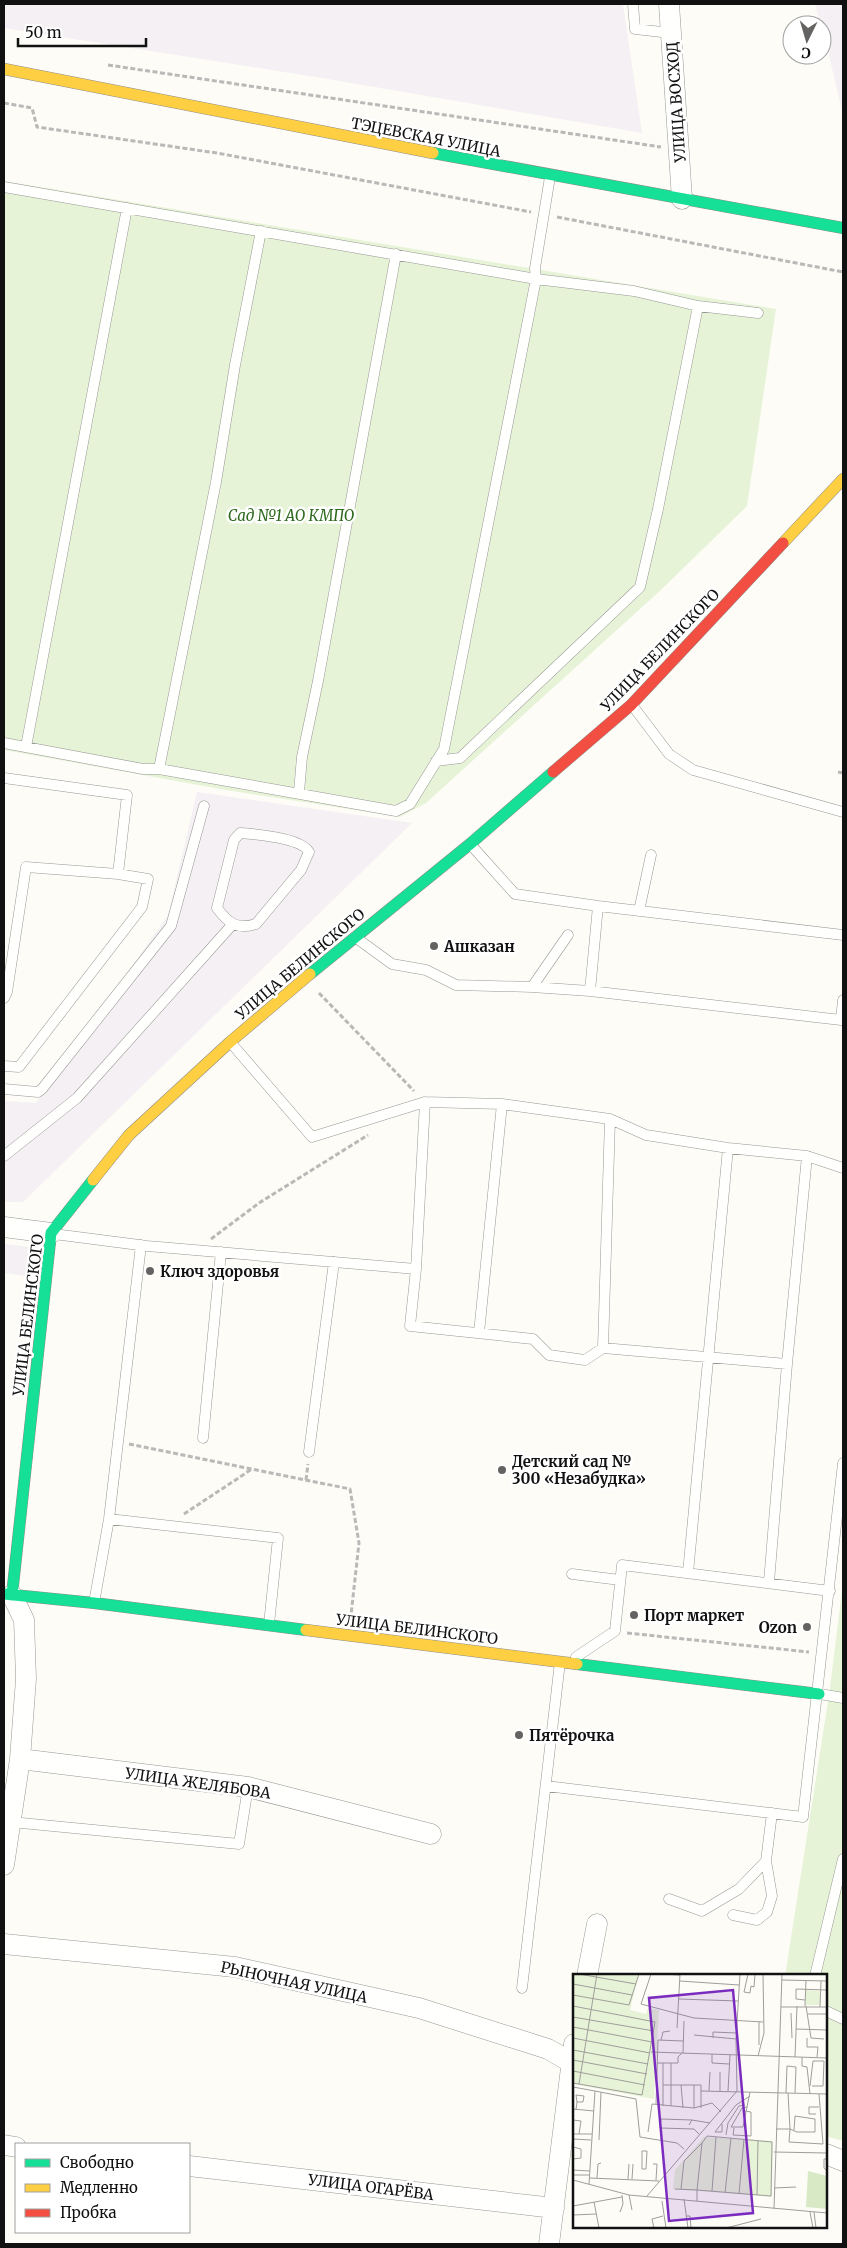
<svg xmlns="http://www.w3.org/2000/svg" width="847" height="2248" font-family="Merriweather,serif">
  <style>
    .industrial { fill: #f5f0f3 }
    .green { fill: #e7f3d7 }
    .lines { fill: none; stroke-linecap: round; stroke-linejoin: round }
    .lane-casing { stroke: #979795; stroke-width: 11 }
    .street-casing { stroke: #979795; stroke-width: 21 }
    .fast-casing { stroke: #8e8d8b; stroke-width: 12 }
    .slow-casing { stroke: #8e8d8b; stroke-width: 12 }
    .jam-casing { stroke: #8e8d8b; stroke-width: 12 }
    .path { stroke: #b9b9b8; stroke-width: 3; stroke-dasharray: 5 2.5; stroke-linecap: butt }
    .lane { stroke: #fffffe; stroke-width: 10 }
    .street { stroke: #fffffe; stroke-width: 20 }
    .fast { stroke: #16e098; stroke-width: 11 }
    .slow { stroke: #ffcf43; stroke-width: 11 }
    .jam { stroke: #f24e42; stroke-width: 11 }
    .poi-dot { fill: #646362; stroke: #fff; stroke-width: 2 }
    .labels { text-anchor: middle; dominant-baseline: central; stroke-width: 5; stroke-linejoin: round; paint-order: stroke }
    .street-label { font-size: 15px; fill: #111; stroke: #fff }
    .park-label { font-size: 15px; font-style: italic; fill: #2f6b1f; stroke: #fff }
    .poi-label { font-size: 15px; font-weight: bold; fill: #111; stroke: #fff; text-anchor: start }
    .inset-road { fill: none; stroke: #9f9e9b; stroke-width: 1 }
    .view { fill: #7b2cbf; fill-opacity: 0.15; stroke: #7b2cbf; stroke-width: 2.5 }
    .inset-edge { fill: none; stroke: #111; stroke-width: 2.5 }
  </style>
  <rect width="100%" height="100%" fill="#fdfcf7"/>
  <path class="industrial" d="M4 4H623L642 133 322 78 4 28Z
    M815 4H843V116L822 25H820Z
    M197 792 412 823 23 1202H4V1101L36 1103 168 915Z
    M4 1244 30 1247 27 1276 4 1273Z"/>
  <path class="green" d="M4 181 776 309 747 506 662 589 426 803 400 817 226 790 4 750Z
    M843 1583V2141L826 2136V1976H785L829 1695Z"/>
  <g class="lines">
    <defs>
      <path id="lane" d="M633 4 635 29 671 33
        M550 177 535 268 536 279 634 291 698 306 758 313
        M4 187 536 279 444 749 410 804 396 811 159 769H143L4 743
        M632 705 669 754 693 770 843 812
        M26 747 127 208
        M436 761 460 758 640 587 658 509 698 306
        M159 769 216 482 235 365 261 231
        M4 778 127 795 118 874
        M299 792 302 757 318 681 396 254
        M240 833C255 834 302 838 309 852L301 870 256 924C237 930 228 923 217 908L234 840Z
        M471 845 515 894 598 906 843 935
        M639 911 651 855
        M568 935 532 987 590 991 841 1020 843 1000
        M355 937 392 964 426 970 456 985 532 987
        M590 991 598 906
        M4 998 7 992 26 867 118 874 148 879 142 907 19 1067 4 1066
        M231 1043 312 1137 425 1102 502 1104 610 1119 646 1135 728 1148 807 1156 843 1168
        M4 1089 38 1092 42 1089 171 926 204 806
        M425 1102 416 1269 410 1326 533 1339 549 1355 585 1360 603 1348 787 1364 769 1582
        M4 1156 77 1098 232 925
        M54 1234 147 1246 416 1269
        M479 1333 502 1104
        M603 1348 610 1119
        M787 1364 807 1156
        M203 1438 221 1252
        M309 1452 334 1262
        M109 1519 278 1538 269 1624
        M688 1573 728 1148
        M572 1574 620 1580
        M94 1603 109 1519 141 1245
        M576 1657 615 1631 622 1565 830 1591
        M820 1694 843 1698
        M546 1786 803 1817 843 1463
        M11 1822 239 1844 248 1787
        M669 1899 702 1911 739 1889 766 1861 772 1813
        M733 1915 757 1920 767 1912 772 1896 766 1861
        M815 1976 843 1859
        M522 1988 560 1662
        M826 2011 843 2019"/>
      <path id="street" d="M669 4 682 199
        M4 1227 51 1233
        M20 1759 248 1787 431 1834
        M4 1865 20 1759 26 1679 24 1620 12 1595
        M4 1944 235 1967 419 2008 548 2049 574 2064
        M587 1976 597 1924
        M4 2145 16 2147
        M826 2154 843 2161
        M189 2166 554 2208
        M549 2244 574 2044"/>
      <path id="fast" d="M433 153 843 228
        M310 974 470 844 553 772
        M4 1594 94 1603 306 1630
        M12 1595 51 1233 93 1180
        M577 1664 819 1694"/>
      <path id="slow" d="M4 69 433 153
        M783 543 843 479
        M93 1180 129 1135 230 1042 310 974
        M306 1630 577 1664"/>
      <path id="jam" d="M553 772 631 705 783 543"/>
    </defs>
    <use href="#lane" class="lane-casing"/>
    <use href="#street" class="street-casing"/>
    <use href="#fast" class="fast-casing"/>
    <use href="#slow" class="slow-casing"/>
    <use href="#jam" class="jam-casing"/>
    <path class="path" d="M108 65 661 147
      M4 103 32 108 37 127 217 153 531 212
      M557 217 843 272
      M838 772 843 773
      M319 993 414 1091
      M211 1239 259 1203 368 1135
      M129 1444 350 1489 359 1543 351 1615
      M306 1480 308 1464
      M184 1514 252 1469
      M627 1633 809 1652"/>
    <use href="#lane" class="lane"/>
    <use href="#street" class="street"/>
    <use href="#fast" class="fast"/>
    <use href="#slow" class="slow"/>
    <use href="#jam" class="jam"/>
  </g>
  <g class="poi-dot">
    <circle cx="434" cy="946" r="5"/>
    <circle cx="150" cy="1271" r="5"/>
    <circle cx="502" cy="1470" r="5"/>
    <circle cx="634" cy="1615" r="5"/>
    <circle cx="807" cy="1627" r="5"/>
    <circle cx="519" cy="1735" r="5"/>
  </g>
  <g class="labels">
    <g class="street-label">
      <text transform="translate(676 102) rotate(-94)">УЛИЦА ВОСХОД</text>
      <text transform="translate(426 137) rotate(11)">ТЭЦЕВСКАЯ УЛИЦА</text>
      <text transform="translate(660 650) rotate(-46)">УЛИЦА БЕЛИНСКОГО</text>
      <text transform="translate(300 964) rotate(-40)">УЛИЦА БЕЛИНСКОГО</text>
      <text transform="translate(28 1315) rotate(-83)">УЛИЦА БЕЛИНСКОГО</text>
      <text transform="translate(417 1629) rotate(7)">УЛИЦА БЕЛИНСКОГО</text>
      <text transform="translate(198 1783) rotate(8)">УЛИЦА ЖЕЛЯБОВА</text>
      <text transform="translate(294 1982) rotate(12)">РЫНОЧНАЯ УЛИЦА</text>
      <text transform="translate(371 2187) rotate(7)">УЛИЦА ОГАРЁВА</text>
    </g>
    <g class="park-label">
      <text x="291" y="515">Сад №1 АО КМПО</text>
    </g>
    <g class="poi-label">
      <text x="444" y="946">Ашказан</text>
      <text x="160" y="1271">Ключ здоровья</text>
      <text x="512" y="1461">Детский сад №<tspan x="512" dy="17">300 «Незабудка»</tspan></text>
      <text x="644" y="1615">Порт маркет</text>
      <text x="797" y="1627" text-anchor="end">Ozon</text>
      <text x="529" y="1735">Пятёрочка</text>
    </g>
  </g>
  <g transform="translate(573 1974)">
    <rect width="254" height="254" fill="#fdfcf7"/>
    <path d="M0 0H66L57 36 73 40 75 34 86 36 81 125 0 110ZM233 16 247 17V31H233ZM131 163 200 167 199 223 100 215 102 196Z" fill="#e7f3d7"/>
    <path d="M235 197 254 202V235L233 233Z" fill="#d8eac5"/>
    <path class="inset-road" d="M6 0 63 10M78 0 68 30 121 44 190 48M90 0 107 1M175 0 171 18 177 19 178 12 181 13 182 0M209 6 254 7M107 7 166 11M0 10 59 21M0 21 56 31 66 0M106 25 165 27M232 26 223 25V15L254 16M0 32 82 48 69 121 0 109M232 32 233 6M233 32 238 64 251 65M208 33H254M247 33 248 7M218 39 219 64M235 40H254M0 43 81 57M0 53 79 68M104 54 107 0M223 55 254 56M121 61 163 65M0 64 77 79M140 64V58L163 59M234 64V73H245L244 83M88 66 90 58 97 57M186 71V48M0 76 75 90M78 78 254 84M110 79 111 47M139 80V89L156 90M185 82 191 59 190 0M222 83 224 32M229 83V92L234 93 237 120M0 86 74 100M84 89H105V83L109 79M90 89V111H128V134M0 97 72 111M6 110 24 0M108 111 110 134M237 112 240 87H251L250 112H239M0 113 22 117 16 210M22 117 63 125 67 163 104 169 111 175M128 117 254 120M136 117 137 98M147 117V98M155 117 157 81M213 119 214 92 223 93 222 119M215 119 217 155 224 158H242V145L222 142 221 156M83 130 85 66 110 67M90 132V111M98 132V89M174 133 169 134 158 153H170L177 118M121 134V111M0 135 21 137M3 136 4 128H10L11 122 3 121 4 128M243 140H236V133H246M0 146 8 147 6 160M119 146 137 149M149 150V158H142L163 131 177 122M116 151 119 146 88 145 87 154 121 155 126 160M161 154 160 161 178 162V138L172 137M203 155H217L216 168 250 170 246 120M75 158 79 130 121 134 139 129 148 138M0 160H19M153 161 155 149 166 132 172 131M134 162 199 168 198 222 124 216 129 169ZM0 165 18 166M26 166 28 118M0 173 8 175V184L0 185M69 177H74L73 195H69ZM201 178 254 179M254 185H251V194L254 197M80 190H84L83 206M0 196 17 197M0 201H17M17 204 86 207M24 204 25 190 28 189M55 205 56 190M59 205 60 190M0 206 56 221 254 239M201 214 223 213M102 215 124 216V227M108 215 111 187 130 168M139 217 143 163M152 219 158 164M166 220 171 165M56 221 59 236M184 221 185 167M74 222 164 117 163 65 167 0M111 225 115 254M89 227 93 254M21 228 26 254M0 232 49 223M201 235 209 0M47 238 50 230 49 221M237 238 240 254M241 238 243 254M0 241 23 240M113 242H117L118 254M81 254 79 245 90 242M153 254 188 245"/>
    <path class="view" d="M160 16 180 239 96 247 76 24Z"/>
    <rect width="254" height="254" class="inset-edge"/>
  </g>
  <rect width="847" height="2248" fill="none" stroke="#111111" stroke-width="10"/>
  <rect x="15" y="2143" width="175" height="90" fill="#ffffff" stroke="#a0a0a0"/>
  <rect x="25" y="2159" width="25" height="8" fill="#16e098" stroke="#a0a0a0"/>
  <text x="60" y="2168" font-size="15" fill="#111111">Свободно</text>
  <rect x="25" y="2184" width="25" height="8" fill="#ffcf43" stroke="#a0a0a0"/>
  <text x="60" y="2193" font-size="15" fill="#111111">Медленно</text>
  <rect x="25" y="2209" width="25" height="8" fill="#f24e42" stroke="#a0a0a0"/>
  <text x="60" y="2218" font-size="15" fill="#111111">Пробка</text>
  <g transform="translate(807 40) rotate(185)"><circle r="24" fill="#ffffff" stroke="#a0a0a0"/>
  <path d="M0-4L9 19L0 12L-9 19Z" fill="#646362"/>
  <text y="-8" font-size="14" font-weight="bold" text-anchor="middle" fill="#111111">С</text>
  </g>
  <path d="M18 38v8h128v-8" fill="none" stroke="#111111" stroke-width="2.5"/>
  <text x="25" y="38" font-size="15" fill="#111111" stroke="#ffffff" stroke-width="4" paint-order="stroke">50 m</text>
</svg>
